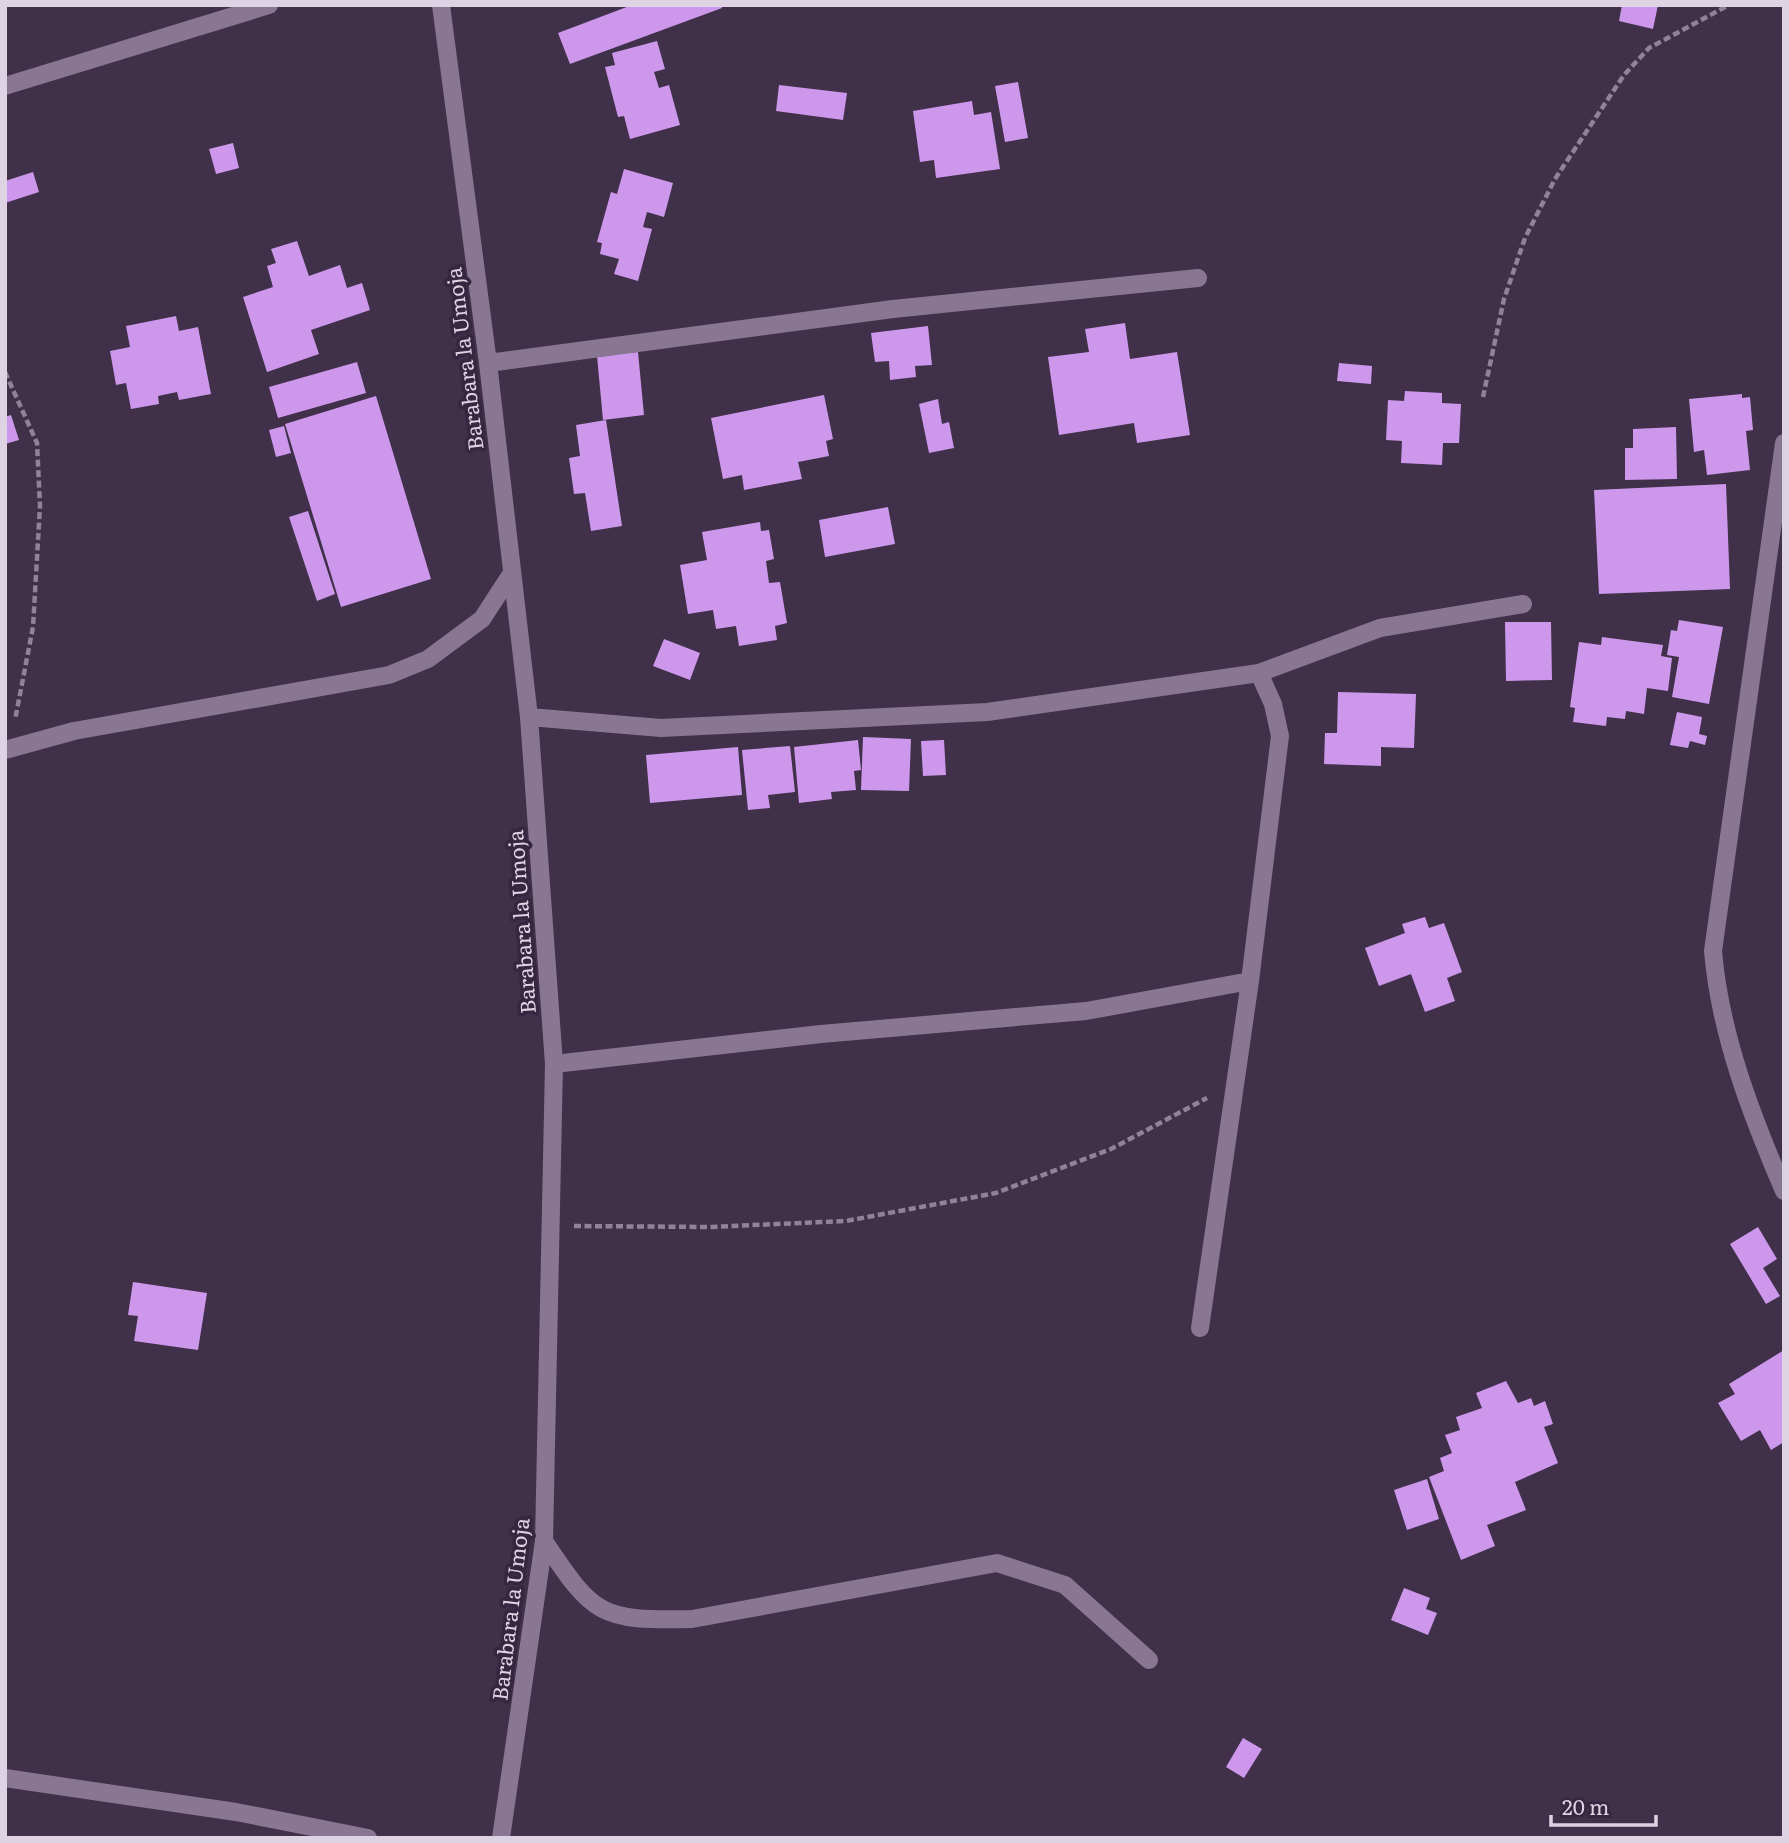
<svg xmlns="http://www.w3.org/2000/svg" width="1789" height="1843" font-family="Literata,serif">
  <style>
    .building { fill: #cd98ec }
    .lines { fill: none; stroke-linecap: round; stroke-linejoin: round }
    .path { stroke: #908398; stroke-width: 4.5; stroke-dasharray: 7 3.5; stroke-linecap: butt }
    .minor { stroke: #887693; stroke-width: 18 }
    .labels { text-anchor: middle; dominant-baseline: central; stroke-width: 7; stroke-linejoin: round; paint-order: stroke }
    .street-label { font-size: 21px; fill: #ddd3e3; stroke: #36263f }
  </style>
  <rect width="100%" height="100%" fill="#40304a"/>
  <path class="building" d="M632 5H722V8L570 64 558 33Z
    M1622 5H1658L1653 29 1619 21Z
    M657 41 665 69 654 72 659 88 669 85 680 125 630 139 624 116 618 117 605 67 615 65 612 53Z
    M1018 82 1028 138 1005 142 995 86Z
    M779 85 847 93 843 120 776 111Z
    M972 101 974 115 991 112 1000 169 936 178 934 160 920 162 913 111Z
    M233 143 239 168 216 174 209 149Z
    M624 169 673 183 664 217 647 212 643 227 652 229 638 281 614 274 619 259 600 254 602 243 597 242 611 192 617 194Z
    M33 172 39 192 5 203V181Z
    M297 241 309 276 340 265 347 288 362 283 370 310 311 330 319 354 267 372 243 297 273 287 267 266 276 263 271 249Z
    M176 316 179 331 198 327 211 394 179 400 177 392 158 396 159 404 131 409 126 383 116 385 110 351 130 347 126 326Z
    M1125 323 1130 359 1177 352 1190 435 1137 443 1134 423 1059 435 1048 357 1089 352 1085 329Z
    M928 326 932 365 915 366 916 377 890 380 889 361 875 362 871 333Z
    M638 352 644 415 603 420 597 356Z
    M357 362 366 393 278 418 269 387Z
    M1339 363 1372 366 1371 384 1337 381Z
    M1405 391 1442 393V403L1461 404 1459 443H1443L1442 465 1401 463 1402 441 1386 440 1388 400 1404 401Z
    M1742 394V398L1750 397 1753 430 1746 431 1750 470 1707 475 1704 450 1694 452 1689 399Z
    M824 395 833 439 826 441 829 456 798 462 802 479 744 490 742 475 723 479 711 418Z
    M376 396 431 579 341 607 285 424Z
    M938 399 942 424 949 422 954 448 929 453 919 404Z
    M11 415 19 440 5 444V417Z
    M606 420 622 526 591 531 585 493 574 494 569 458 580 456 576 425Z
    M284 426 291 453 276 457 269 430Z
    M1676 427 1677 479 1625 480V448H1633V429Z
    M1726 484 1730 589 1599 594 1594 490Z
    M888 507 895 544 825 557 819 520Z
    M308 511 335 594 317 601 289 517Z
    M760 522 761 531 769 530 774 559 766 561 769 583 780 582 787 623 775 626 777 640 739 646 736 626 716 629 713 610 688 614 680 565 707 560 702 532Z
    M1679 620 1723 627 1709 704 1672 697 1679 657 1667 655 1671 630 1677 631Z
    M1505 622H1551L1552 680 1506 681Z
    M1602 637 1663 645 1661 656 1672 658 1668 691 1647 688 1644 714 1626 711 1625 719 1607 717 1606 726 1573 722 1575 708 1570 707 1579 642 1601 645Z
    M664 639 700 653 690 680 653 666Z
    M1338 692 1416 694 1414 748 1381 747V766L1324 764 1325 733H1337Z
    M1677 712 1702 717 1699 734 1707 736 1705 745 1690 741 1688 748 1670 745Z
    M863 737 911 739 909 791 861 790Z
    M858 740 861 770 854 771 856 790 831 792 832 799 799 803 794 747Z
    M944 740 946 775 923 776 921 741Z
    M790 746 795 792 768 795 770 808 748 810 742 750Z
    M738 747 742 795 650 803 646 755Z
    M1425 917 1429 928 1444 923 1462 972 1447 978 1455 1001 1425 1012 1411 974 1379 986 1365 948 1405 933 1402 924Z
    M1758 1227 1777 1259 1763 1268 1780 1296 1766 1304 1730 1244Z
    M133 1282 207 1293 198 1350 134 1341 138 1316 128 1315Z
    M1784 1350V1442L1771 1450 1760 1430 1741 1441 1718 1403 1735 1394 1729 1384Z
    M1506 1381 1518 1403 1531 1398 1534 1406 1545 1401 1553 1424 1544 1427 1558 1463 1515 1482 1526 1510 1487 1525 1495 1546 1461 1560 1429 1477 1444 1471 1440 1458 1452 1453 1445 1435 1460 1430 1456 1417 1482 1408 1476 1393Z
    M1427 1479 1439 1519 1407 1530 1394 1490Z
    M1404 1588 1430 1598 1426 1609 1437 1613 1428 1635 1391 1620Z
    M1243 1738 1262 1749 1244 1778 1226 1767Z"/>
  <g class="lines">
    <path class="path" d="M5 372 37 443 40 506 33 627 15 720
      M1483 397 1504 299 1525 238 1555 179 1624 75 1649 48 1729 5
      M574 1226 709 1227 846 1221 996 1193 1111 1149 1207 1098"/>
    <path class="minor" d="M441 5 488 363 529 717 554 1064 544 1541 501 1838
      M5 86 269 5
      M488 363 893 309 1198 278
      M1784 443 1713 951C1720 1034 1751 1114 1784 1191
      M529 717 661 728 987 712 1259 673 1380 628 1523 604
      M5 750 74 731 389 675 428 659 482 619 510 576
      M554 1064 821 1034 1086 1011 1250 981
      M1200 1328 1250 981 1280 736 1273 704 1259 673
      M544 1541C594 1616 600 1621 692 1619L997 1563 1065 1585 1149 1660
      M5 1778 236 1812 368 1838"/>
  </g>
  <g class="labels">
    <g class="street-label">
      <text transform="translate(463 359) rotate(-97)">Barabara la Umoja</text>
      <text transform="translate(520 922) rotate(-94)">Barabara la Umoja</text>
      <text transform="translate(509 1609) rotate(-83)">Barabara la Umoja</text>
    </g>
  </g>
  <rect width="1789" height="1843" fill="none" stroke="#ddd3e3" stroke-width="14"/>
  <path d="M1551 1815v10h105v-10" fill="none" stroke="#ddd3e3" stroke-width="3.5"/>
  <text x="1562" y="1815" font-size="21" fill="#ddd3e3" stroke="#36263f" stroke-width="5" paint-order="stroke">20 m</text>
</svg>
